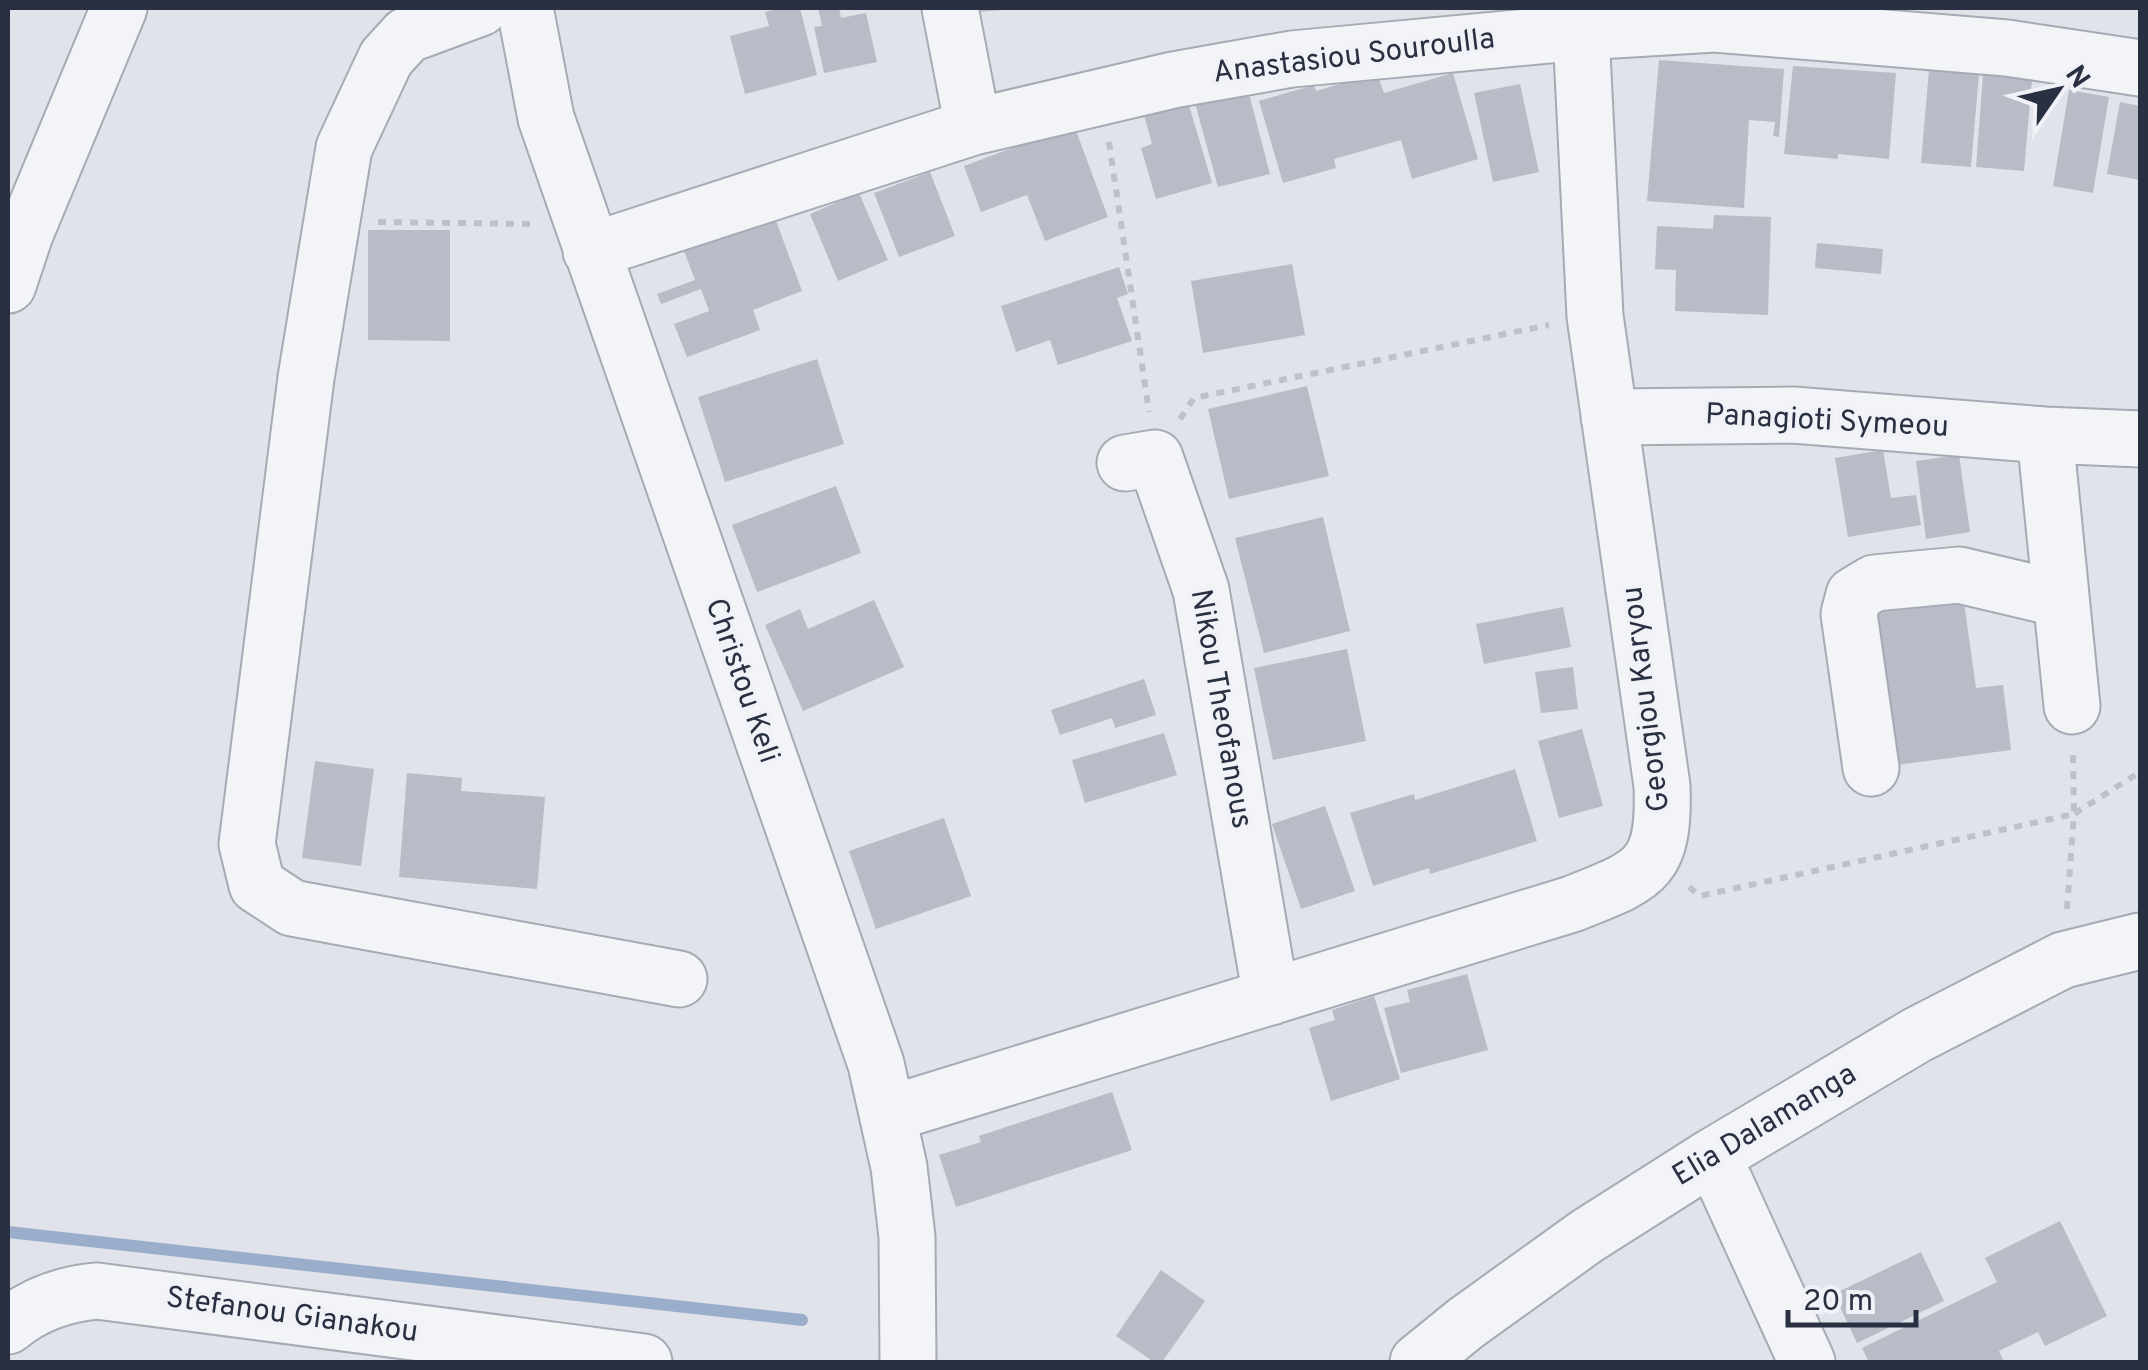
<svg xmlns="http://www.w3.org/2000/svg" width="2148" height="1370" font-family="Overpass,sans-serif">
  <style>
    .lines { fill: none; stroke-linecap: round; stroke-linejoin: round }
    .stream { stroke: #9aaecb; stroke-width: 12 }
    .building { fill: #b7bcc7 }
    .minor-casing { stroke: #a5aab4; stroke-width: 59 }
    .path { stroke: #bec1c9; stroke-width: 6; stroke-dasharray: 8 8; stroke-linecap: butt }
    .minor { stroke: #f3f4f8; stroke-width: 55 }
    .labels { text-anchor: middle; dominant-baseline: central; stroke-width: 8; stroke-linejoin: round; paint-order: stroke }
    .street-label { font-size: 30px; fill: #283042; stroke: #f0f2f7 }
  </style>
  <rect width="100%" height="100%" fill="#e0e3ea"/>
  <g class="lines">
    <path class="stream" d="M8 1232 802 1320"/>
  </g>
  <path class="building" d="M781 8H800L817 75 745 94 730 36 769 26 765 12Z
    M818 8H839L841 18 866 13 877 62 824 73 814 27 822 26Z
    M976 8H1005V10L976 12Z
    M1659 60 1784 69 1779 137 1773 136 1775 122 1749 120 1744 208 1647 201Z
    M1793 66 1896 73 1889 159 1838 154V159L1784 154Z
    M1929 69 1979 74 1971 167 1921 163Z
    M1377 73 1384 93 1453 73 1478 159 1412 179 1401 140 1334 159 1336 168 1283 183 1259 101 1314 85 1316 91Z
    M1983 75 2032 80 2024 171 1976 167Z
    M1520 84 1539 172 1493 182 1474 93Z
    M1248 90 1270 174 1218 187 1195 103Z
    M2069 90 2109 97 2093 193 2053 186Z
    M1188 102 1212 183 1156 199 1141 148 1152 144 1144 115Z
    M2120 102 2140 106V180L2107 174Z
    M1074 125 1108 217 1045 241 1027 195 981 212 964 166Z
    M930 172 955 236 899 257 874 193Z
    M859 193 888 260 838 281 810 214Z
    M1714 215 1771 217 1768 315 1675 311 1676 270 1655 269 1657 226 1713 229Z
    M775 218 802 291 753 310 760 330 687 357 674 324 709 311 701 289 661 304 657 294 695 280 684 251Z
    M368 230H450V341L368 340Z
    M1817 243 1883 249 1881 274 1815 268Z
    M1292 264 1305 335 1203 353 1191 281Z
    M1119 267 1128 294 1117 298 1132 341 1058 365 1050 340 1016 352 1001 306Z
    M817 359 844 444 725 482 698 397Z
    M1307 386 1329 476 1229 499 1208 409Z
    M1883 450 1891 498 1916 495 1921 525 1848 537 1835 458Z
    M1959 455 1970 532 1926 539 1916 461Z
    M836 486 861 553 757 592 732 525Z
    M1323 517 1350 631 1264 653 1235 538Z
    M1962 588 1976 688 2003 685 2011 750 1889 766 1859 601Z
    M874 600 904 667 803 711 765 625 800 609 808 629Z
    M1563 607 1571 647 1484 664 1476 624Z
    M1347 649 1366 741 1273 760 1254 668Z
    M1573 667 1578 709 1541 713 1535 672Z
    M1144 679 1156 715 1115 728 1112 718 1060 735 1051 710Z
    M1582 729 1603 806 1559 818 1538 741Z
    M1164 733 1177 775 1085 803 1072 760Z
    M315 761 374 769 361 866 302 858Z
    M1515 769 1537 841 1430 874 1429 868 1373 886 1350 813 1414 794 1415 800Z
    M407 773 462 778 461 791 545 797 537 889 399 877Z
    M1325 806 1355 891 1301 909 1272 824Z
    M944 818 971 896 876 929 849 851Z
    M1467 974 1488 1050 1401 1073 1384 1008 1410 1002 1407 990Z
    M1374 996 1400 1079 1331 1101 1309 1028 1335 1020 1332 1010Z
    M1112 1092 1132 1150 956 1207 939 1155 981 1142 979 1136Z
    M2060 1221 2107 1316 2045 1346 2038 1332 1999 1351 2004 1362H1869L1862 1348 1997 1282 1985 1258Z
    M1921 1252 1944 1301 1857 1343 1834 1294Z
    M1161 1270 1205 1301 1162 1362H1154L1116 1336Z"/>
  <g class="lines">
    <defs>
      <path id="minor" d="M480 8 407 35 386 58 344 148 306 378 247 844 257 885 292 908 679 979
        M525 8 546 118 876 1064 899 1167 907 1237 908 1362
        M950 8 973 127
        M591 251 973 127 1173 80 1292 59 1581 32 1715 24 2007 48 2140 68
        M8 285 25 234 119 8
        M1609 417 1793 415 2045 435 2140 439
        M2045 435 2072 706
        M1125 463 1155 458 1201 590 1271 997
        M1871 768 1849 614 1854 595 1874 583 1959 575 2061 599
        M889 1114 1572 904C1645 875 1665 871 1662 786L1595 316 1581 32
        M1713 1156 1807 1362
        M8 1326C34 1304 63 1294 97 1291L644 1362
        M1418 1362 1466 1323 1587 1236 1713 1156 1917 1035 2063 960 2140 941"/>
    </defs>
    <use href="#minor" class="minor-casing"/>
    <path class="path" d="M1109 142 1149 412
      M378 222 535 224
      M1180 419 1194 398 1549 325
      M1689 887 1700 896 2074 814 2073 754
      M2067 909 2074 814 2140 772"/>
    <use href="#minor" class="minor"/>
  </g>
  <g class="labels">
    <g class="street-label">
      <text transform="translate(1354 57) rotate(-7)">Anastasiou Souroulla</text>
      <text transform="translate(1827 422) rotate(3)">Panagioti Symeou</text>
      <text transform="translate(741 681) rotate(71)">Christou Keli</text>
      <text transform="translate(1647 699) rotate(-97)">Georgiou Karyou</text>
      <text transform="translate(1220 709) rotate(80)">Nikou Theofanous</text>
      <text transform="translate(1765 1126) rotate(-31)">Elia Dalamanga</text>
      <text transform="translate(292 1316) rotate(8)">Stefanou Gianakou</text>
    </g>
  </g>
  <rect width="2148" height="1370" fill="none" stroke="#283042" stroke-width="20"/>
  <g transform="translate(2058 90) rotate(56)" stroke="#f0f2f7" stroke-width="8" paint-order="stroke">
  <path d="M0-8L18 38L0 25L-18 38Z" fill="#283042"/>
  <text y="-15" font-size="28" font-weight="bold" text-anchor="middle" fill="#283042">N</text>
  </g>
  <path d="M1788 1310v15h128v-15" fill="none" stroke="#283042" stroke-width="5"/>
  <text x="1803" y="1310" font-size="30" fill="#283042" stroke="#f0f2f7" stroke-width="8" paint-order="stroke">20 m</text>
</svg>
